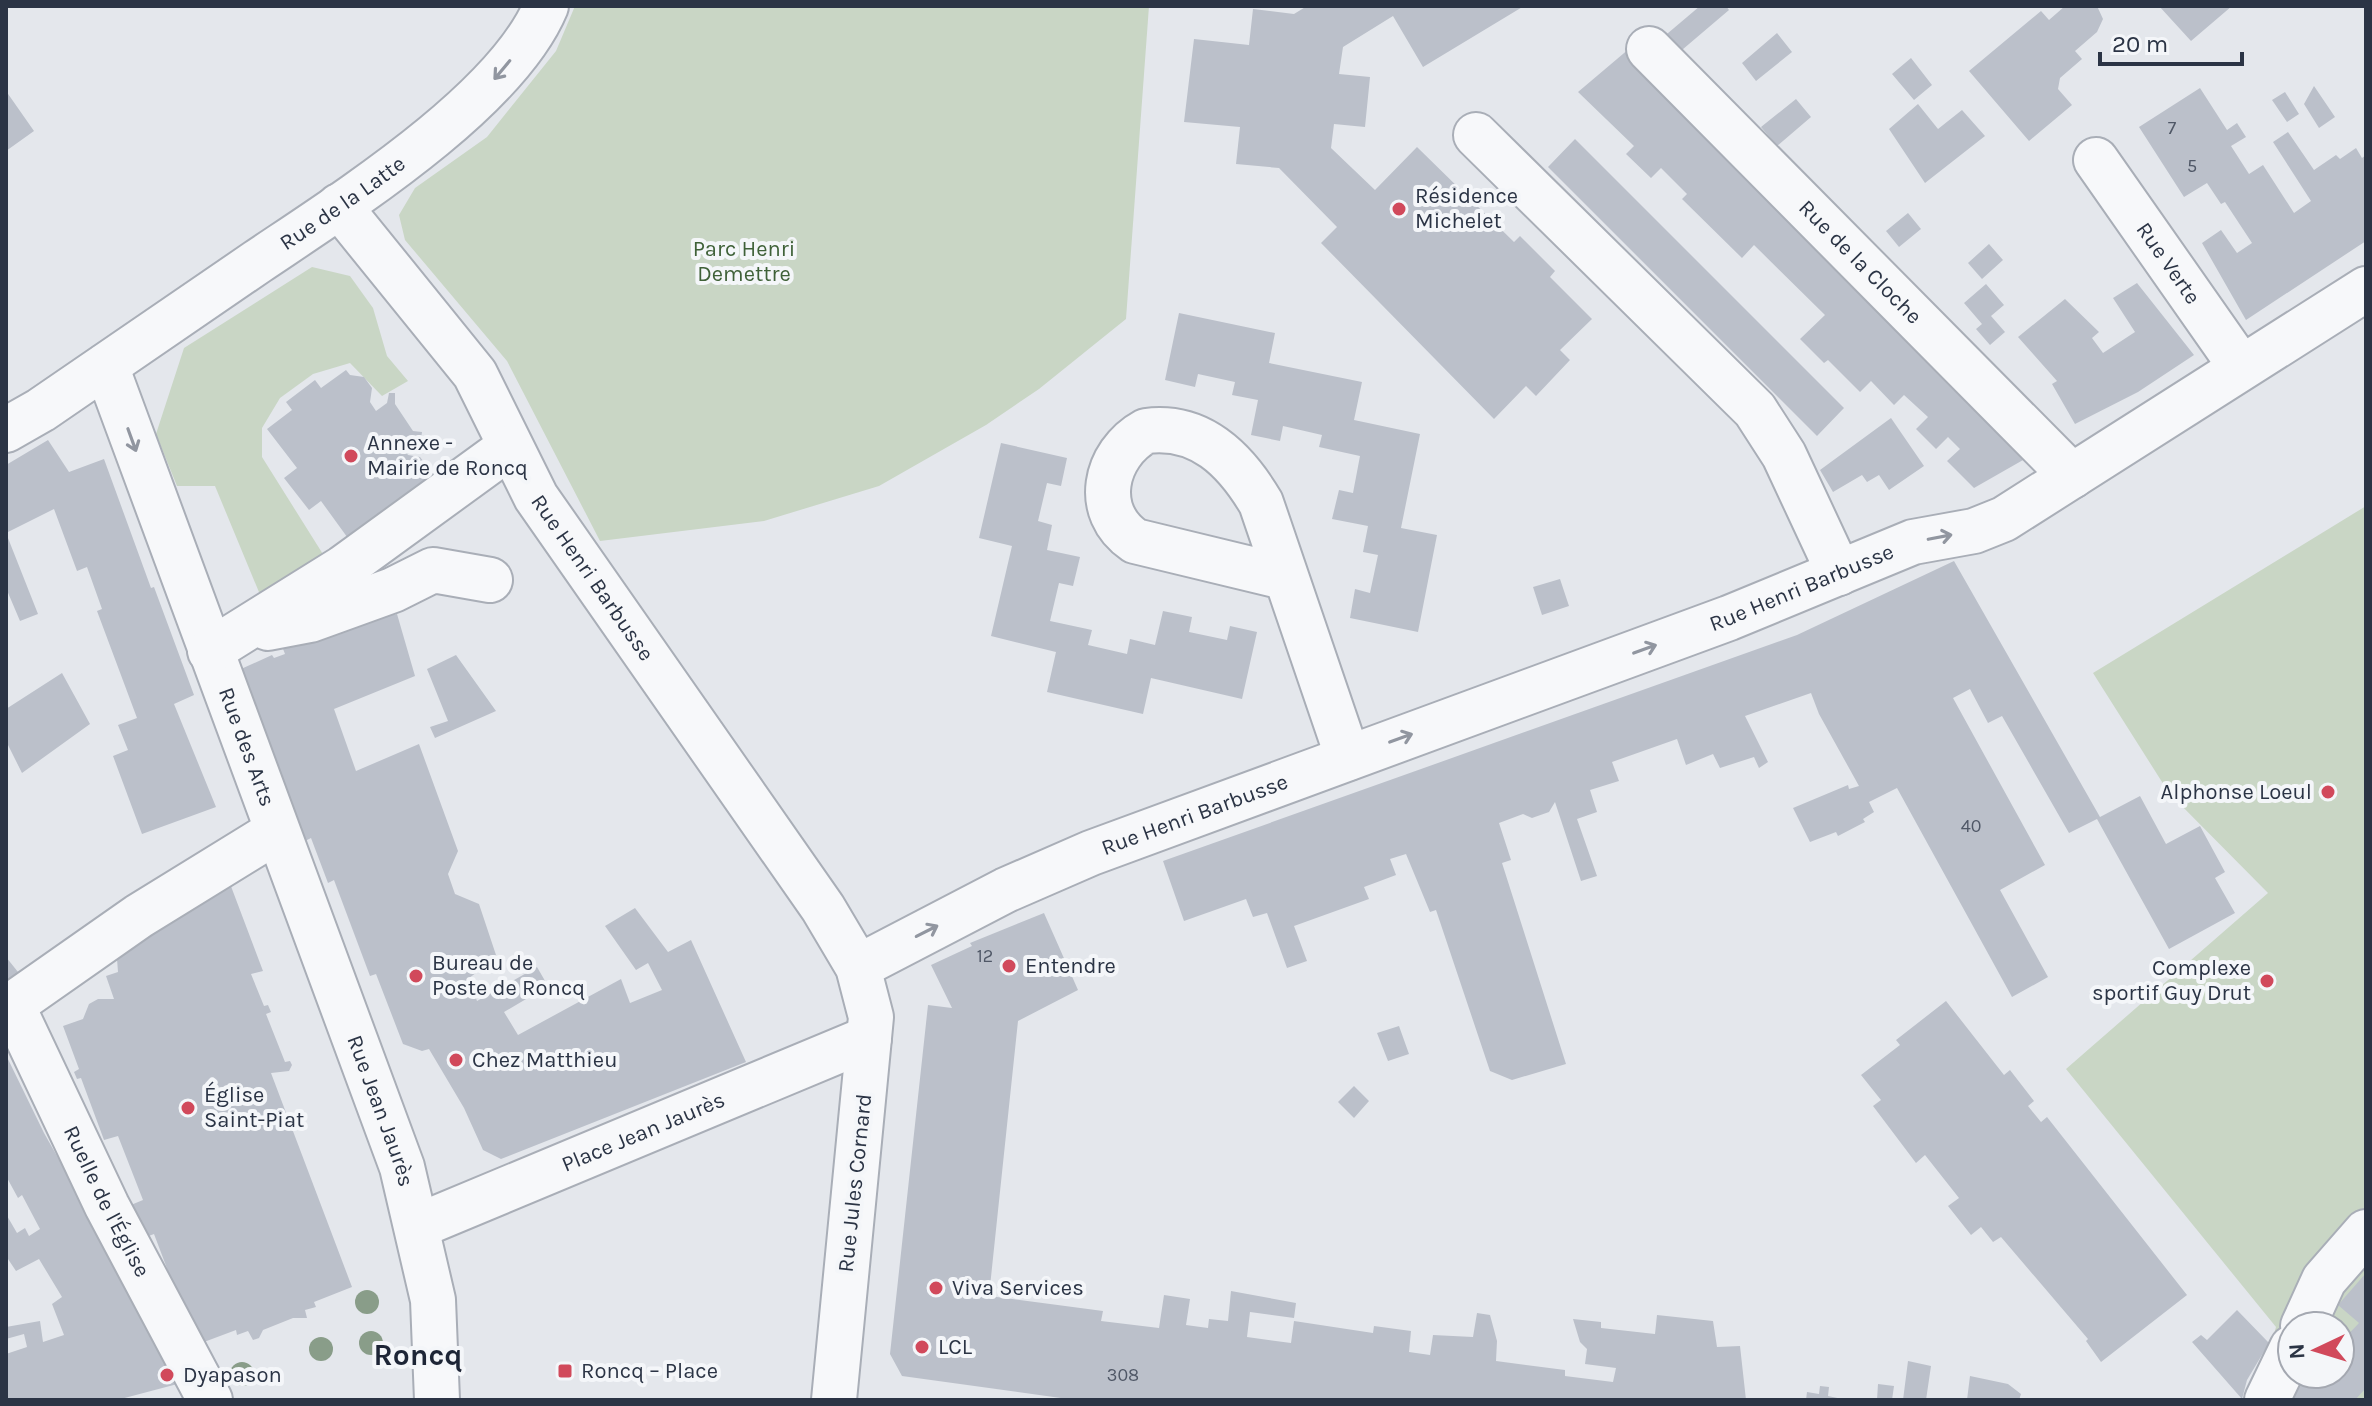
<svg xmlns="http://www.w3.org/2000/svg" width="2372" height="1406" font-family="Karla,sans-serif">
  <style>
    .green { fill: #c9d6c5; fill-rule: evenodd }
    .building { fill: #bbc0ca }
    .lines { fill: none; stroke-linecap: round; stroke-linejoin: round }
    .minor-casing { stroke: #a9aeb7; stroke-width: 48 }
    .minor { stroke: #f7f8fa; stroke-width: 44 }
    .tree { fill: #899d89 }
    .oneway { stroke: #9196a0 }
    .poi-dot { fill: #d1495b; stroke: #f4f6f9; stroke-width: 3 }
    .labels { text-anchor: middle; dominant-baseline: central; stroke-width: 8; stroke-linejoin: round; paint-order: stroke }
    .number-label { font-size: 18px; fill: #4f5766 }
    .poi-label { font-size: 22px; fill: #2b3445; stroke: #f4f6f9; text-anchor: start }
    .street-label { font-size: 22px; fill: #2b3445; stroke: #f4f6f9 }
    .park-label { font-size: 22px; fill: #3f6138; stroke: #f4f6f9 }
    .district-label { font-size: 30px; font-weight: bold; fill: #1d2536; stroke: #f4f6f9 }
  </style>
  <rect width="100%" height="100%" fill="#e4e7ec"/>
  <path class="green" d="M575 6H1149L1126 319 1039 389 986 425 879 486 764 521 600 541 507 361 405 240 399 215 415 188 487 137 556 51Z
    M312 267 350 276 373 308 387 356 408 381 382 396 350 363 313 374 280 398 262 428V457L326 559 261 597 215 486H177L156 434 184 348Z
    M2366 506V1400H2255L2276 1327 2066 1069 2268 893 2169 793 2093 673ZM2292 1326H2340V1374H2292Z"/>
  <path class="building" d="M1307 6H1524L1423 67 1393 16 1343 47 1339 74 1370 77 1365 127 1334 124 1331 148 1375 190 1417 147 1514 242 1520 236 1555 271 1550 277 1592 319 1560 350 1570 360 1536 396 1526 386 1494 419 1321 243 1337 227 1279 168 1236 164 1240 127 1184 122 1194 39 1249 45 1253 9 1294 14Z
    M1700 6H1726L1729 10 1669 61 1661 39Z
    M2065 6H2097L2103 19 2097 32 2075 51 2082 59 2060 78 2058 89 2072 105 2029 141 1969 71 2041 11 2049 20Z
    M2159 6H2232L2191 41Z
    M1777 33 1792 52 1756 81 1742 63Z
    M1630 48 2037 452 1974 488 1947 461 1960 449 1948 437 1936 449 1916 429 1928 417 1904 395 1894 405 1871 381 1860 392 1828 360 1824 363 1800 339 1825 315 1754 245 1742 258 1682 199 1687 194 1661 168 1651 178 1626 154 1634 146 1578 92Z
    M1911 58 1932 85 1914 100 1892 74Z
    M2314 86 2335 117 2319 128 2304 104Z
    M2200 88 2227 130 2237 123 2246 137 2231 146 2249 174 2263 165 2294 213 2311 201 2273 142 2288 132 2314 170 2336 155 2340 159 2356 148 2362 158 2366 155V241L2246 320 2202 243 2221 230 2237 253 2252 243 2225 202 2221 204 2207 183 2184 197 2139 127Z
    M6 91 34 131 6 151Z
    M2285 92 2299 114 2287 122 2272 100Z
    M1796 99 1811 117 1777 146 1761 127Z
    M1918 104 1938 129 1962 110 1985 136 1925 183 1889 129Z
    M1575 139 1844 408 1817 436 1548 167Z
    M1908 213 1921 229 1899 247 1886 231Z
    M1989 244 2003 260 1982 279 1968 263Z
    M2137 283 2194 355 2138 392 2075 424 2052 384 2057 381 2018 337 2065 299 2099 332 2092 338 2103 353 2135 332 2113 298Z
    M1986 284 2004 305 1991 316 2005 332 1990 345 1976 329 1982 324 1964 303Z
    M1179 313 1275 333 1269 363 1362 382 1354 420 1420 434 1401 528 1437 535 1418 632 1350 618 1355 589 1370 593 1378 555 1363 552 1368 526 1332 519 1339 490 1353 493 1360 456 1319 447 1322 435 1283 426 1280 441 1251 435 1258 400 1232 395 1235 382 1198 374 1195 387 1165 380Z
    M346 370 350 375 364 377 372 388 370 402 376 411 387 403 389 393H395V404L413 431 422 432 421 439 410 437 402 446 408 455 420 457 427 466 425 481 350 541 321 501 309 510 284 478 297 468 267 429 292 410 286 402 315 380 321 388Z
    M1891 418 1924 466 1889 490 1879 475 1867 482 1862 475 1833 492 1820 470Z
    M48 440 69 472 104 459 151 588 154 587 194 695 174 704 216 807 142 834 113 756 128 750 118 725 137 718 97 611 102 609 87 567 77 571 54 509 6 533V465Z
    M1001 443 1067 458 1061 486 1047 483 1038 521 1052 525 1047 550 1080 557 1073 586 1059 583 1050 621 1092 630 1088 645 1127 654 1130 639 1155 645 1163 611 1192 617 1189 632 1227 640 1230 626 1257 632 1242 699 1151 678 1143 714 1047 692 1056 652 991 636 1012 546 979 538Z
    M6 533 38 614 20 621 6 588Z
    M1954 561 2100 817 2140 796 2166 844 2200 826 2225 872 2215 878 2235 913 2169 949 2097 819 2069 833 2002 716 1988 723 1970 689 1953 698 2045 865 2000 890 2048 977 2012 997 1897 788 1869 802 1874 812 1863 819 1865 822 1838 836 1836 832 1810 842 1793 808 1848 785 1849 789 1859 786 1819 714 1811 693 1745 716 1768 762 1759 768 1754 757 1720 768 1713 754 1686 765 1677 739 1612 762 1619 781 1590 790 1597 812 1577 819 1597 876 1581 881 1555 802 1549 812 1532 818 1523 814 1499 823 1511 860 1502 863 1566 1064 1512 1080 1490 1071 1436 910 1430 912 1406 854 1390 859 1396 875 1364 887 1369 899 1294 926 1307 961 1287 968 1267 913 1253 917 1246 899 1184 921 1163 861 1797 635Z
    M1560 579 1569 606 1542 615 1533 587Z
    M397 614 415 676 334 709 356 771 419 744 458 851 448 874 455 894 479 904 497 958 469 978 477 1001 537 967 548 986 504 1012 518 1035 621 979 630 1003 662 990 648 963 636 970 605 926 635 908 668 952 691 940 746 1062 501 1159 483 1150 464 1108 429 1049 422 1051 403 1044 376 974 370 976 334 880 328 883 311 838 305 841 241 669 272 655 274 658 285 654 280 641Z
    M456 655 496 711 435 738 430 727 448 721 427 669Z
    M62 673 90 724 22 773 6 741V709Z
    M229 881 263 971 251 974 264 1006 268 1005 271 1012 266 1014 285 1062 290 1061 292 1065 289 1071 271 1073 352 1287 314 1302 316 1307 305 1310 307 1318H293L263 1330 259 1338 253 1340 248 1331 237 1335 236 1330 196 1345 154 1234 138 1240 126 1207 143 1200 118 1136 104 1140 81 1078 77 1079 74 1072 79 1069 63 1026 83 1019 89 1004 98 999H114L106 976 118 972 117 959 132 942 146 938V929Z
    M1044 913 1078 990 1018 1021 989 1296 1103 1311 1101 1321 1159 1328 1164 1295 1190 1299 1186 1325 1208 1328 1209 1319 1228 1321 1231 1291 1296 1303 1294 1318 1250 1312 1247 1337 1291 1343 1294 1321 1373 1333 1374 1326 1411 1331 1409 1352 1430 1355 1433 1335 1473 1337 1477 1313 1490 1315 1497 1341 1496 1361 1565 1370V1376L1613 1382 1616 1368 1585 1364 1587 1349 1580 1342 1573 1319 1601 1322V1328L1655 1334 1657 1315 1713 1321 1717 1347 1740 1346 1746 1400H1075L902 1376 890 1354 928 1005 952 1008 931 965 972 946 970 943Z
    M6 957 22 977 6 989Z
    M1946 1001 2004 1075 2010 1070 2034 1101 2028 1106 2041 1122 2047 1117 2187 1295 2101 1362 2086 1341 2088 1339 2001 1237 1993 1242 1981 1227 1971 1235 1948 1206 1959 1198 1925 1155 1916 1163 1873 1106 1881 1100 1861 1075 1900 1045 1896 1040Z
    M1399 1026 1409 1054 1388 1061 1377 1033Z
    M6 1055 44 1133 185 1382 117 1400H6V1354L27 1347 24 1334 6 1339V1327L40 1321 43 1342 64 1335 52 1304 62 1297 39 1259 16 1271 6 1256V1214L17 1233 25 1228 29 1236 40 1229 22 1195 18 1198 6 1176Z
    M1354 1086 1369 1101 1354 1118 1338 1102Z
    M2366 1273V1388L2355 1400H2288L2311 1374H2340V1343L2359 1323 2338 1305Z
    M2237 1310 2269 1343 2247 1380 2242 1399 2192 1342 2201 1335 2207 1340Z
    M1908 1361 1931 1366 1926 1400H1903Z
    M1970 1376 2008 1384 2021 1394 2019 1400H1967Z
    M1878 1384 1894 1386 1892 1400H1877Z
    M1820 1386 1829 1387 1828 1396 1847 1400H1806L1807 1392 1819 1394Z"/>
  <g class="lines">
    <defs>
      <g id="minor">
        <path id="s1" d="M1649 49 2072 476"/>
        <path d="M1476 135 1755 410 1784 455 1839 573"/>
        <path id="s2" d="M2096 160 2241 367"/>
        <path id="s3" d="M339 206 475 374 536 497 823 908 858 967 871 1017 834 1400"/>
        <path id="s4" d="M106 366 402 1167 433 1300 437 1400"/>
        <path id="s5" d="M6 430 41 410C113 361 185 312 257 262 343 204 506 102 546 6"/>
        <path d="M1284 577 1135 541C1092 512 1104 454 1146 431 1200 424 1235 459 1261 503L1348 758"/>
        <path d="M268 628 310 620 393 590 433 570 490 580"/>
        <path d="M210 651 343 568 508 448"/>
        <path id="s6" d="M858 967 1006 890 1091 853 1729 618 1913 542 1974 531 2004 519 2366 289"/>
        <path id="s7" d="M12 1005 107 1206 210 1400"/>
        <path d="M12 1005 139 916 277 831"/>
        <path id="s8" d="M418 1226 869 1038"/>
        <path d="M2303 1326 2324 1280 2366 1232"/>
        <path d="M2267 1400 2292 1348"/>
      </g>
    </defs>
    <use href="#minor" class="minor-casing"/>
    <use href="#minor" class="minor"/>
  </g>
  <g class="tree">
    <circle cx="367" cy="1302" r="12"/>
    <circle cx="371" cy="1343" r="12"/>
    <circle cx="321" cy="1349" r="12"/>
    <circle cx="242" cy="1374" r="12"/>
  </g>
  <defs><path id="oneway-shaft" d="M-6 0H5M1.5-3L5.5 0L1.5 3" fill="none" stroke-width="1.6" stroke-linecap="round" stroke-linejoin="round" transform="scale(2)"/></defs>
  <g class="oneway">
    <use href="#oneway-shaft" transform="translate(502 70) rotate(130)"/>
    <use href="#oneway-shaft" transform="translate(132 440) rotate(70)"/>
    <use href="#oneway-shaft" transform="translate(1940 537) rotate(-11)"/>
    <use href="#oneway-shaft" transform="translate(1645 649) rotate(-20)"/>
    <use href="#oneway-shaft" transform="translate(1401 738) rotate(-20)"/>
    <use href="#oneway-shaft" transform="translate(927 931) rotate(-27)"/>
  </g>
  <g class="poi-dot">
    <circle cx="1399" cy="209" r="8"/>
    <circle cx="351" cy="456" r="8"/>
    <circle cx="2328" cy="792" r="8"/>
    <circle cx="1009" cy="966" r="8"/>
    <circle cx="416" cy="976" r="8"/>
    <circle cx="2267" cy="981" r="8"/>
    <circle cx="456" cy="1060" r="8"/>
    <circle cx="188" cy="1108" r="8"/>
    <circle cx="936" cy="1288" r="8"/>
    <circle cx="922" cy="1347" r="8"/>
    <rect x="557" y="1363" width="16" height="16" rx="4"/>
    <circle cx="167" cy="1375" r="8"/>
  </g>
  <g class="labels">
    <g class="number-label">
      <text x="2172" y="128">7</text>
      <text x="2192" y="166">5</text>
      <text x="1971" y="826">40</text>
      <text x="985" y="956">12</text>
      <text x="1123" y="1375">308</text>
    </g>
    <g class="poi-label">
      <text x="1415" y="196">Résidence<tspan x="1415" dy="25">Michelet</tspan></text>
      <text x="367" y="443">Annexe -<tspan x="367" dy="25">Mairie de Roncq</tspan></text>
      <text x="2312" y="792" text-anchor="end">Alphonse Loeul</text>
      <text x="432" y="963">Bureau de<tspan x="432" dy="25">Poste de Roncq</tspan></text>
      <text x="1025" y="966">Entendre</text>
      <text x="2251" y="968" text-anchor="end">Complexe<tspan x="2251" dy="25">sportif Guy Drut</tspan></text>
      <text x="472" y="1060">Chez Matthieu</text>
      <text x="204" y="1095">Église<tspan x="204" dy="25">Saint-Piat</tspan></text>
      <text x="952" y="1288">Viva Services</text>
      <text x="938" y="1347">LCL</text>
      <text x="581" y="1371">Roncq – Place</text>
      <text x="183" y="1375">Dyapason</text>
    </g>
    <g class="street-label">
      <text stroke="none"><textPath href="#s5" startOffset="406">Rue de la Latte</textPath></text>
      <text stroke="none"><textPath href="#s1" startOffset="300">Rue de la Cloche</textPath></text>
      <text stroke="none"><textPath href="#s2" startOffset="126">Rue Verte</textPath></text>
      <text stroke="none"><textPath href="#s3" startOffset="452">Rue Henri Barbusse</textPath></text>
      <text stroke="none"><textPath href="#s6" startOffset="1018">Rue Henri Barbusse</textPath></text>
      <text stroke="none"><textPath href="#s4" startOffset="406">Rue des Arts</textPath></text>
      <text stroke="none"><textPath href="#s6" startOffset="370">Rue Henri Barbusse</textPath></text>
      <text stroke="none"><textPath href="#s4" startOffset="794">Rue Jean Jaurès</textPath></text>
      <text stroke="none"><textPath href="#s8" startOffset="244">Place Jean Jaurès</textPath></text>
      <text transform="translate(855 1183) rotate(-84)">Rue Jules Cornard</text>
      <text stroke="none"><textPath href="#s7" startOffset="218">Ruelle de l'Église</textPath></text>
    </g>
    <g class="park-label">
      <text x="744" y="249">Parc Henri<tspan x="744" dy="25">Demettre</tspan></text>
    </g>
    <g class="district-label">
      <text x="418" y="1355">Roncq</text>
    </g>
  </g>
  <rect width="2372" height="1406" fill="none" stroke="#2b3445" stroke-width="16"/>
  <g transform="translate(2316 1350) rotate(266)"><circle r="38" fill="#f4f6f9" stroke="#a4a8b1" stroke-width="2"/>
  <path d="M0-6L14 30L0 20L-14 30Z" fill="#d1495b"/>
  <text y="-12" font-size="22" font-weight="bold" text-anchor="middle" fill="#2b3445">N</text>
  </g>
  <path d="M2100 52v12h142v-12" fill="none" stroke="#2b3445" stroke-width="4"/>
  <text x="2112" y="52" font-size="24" fill="#2b3445" stroke="#f4f6f9" stroke-width="6" paint-order="stroke">20 m</text>
</svg>
